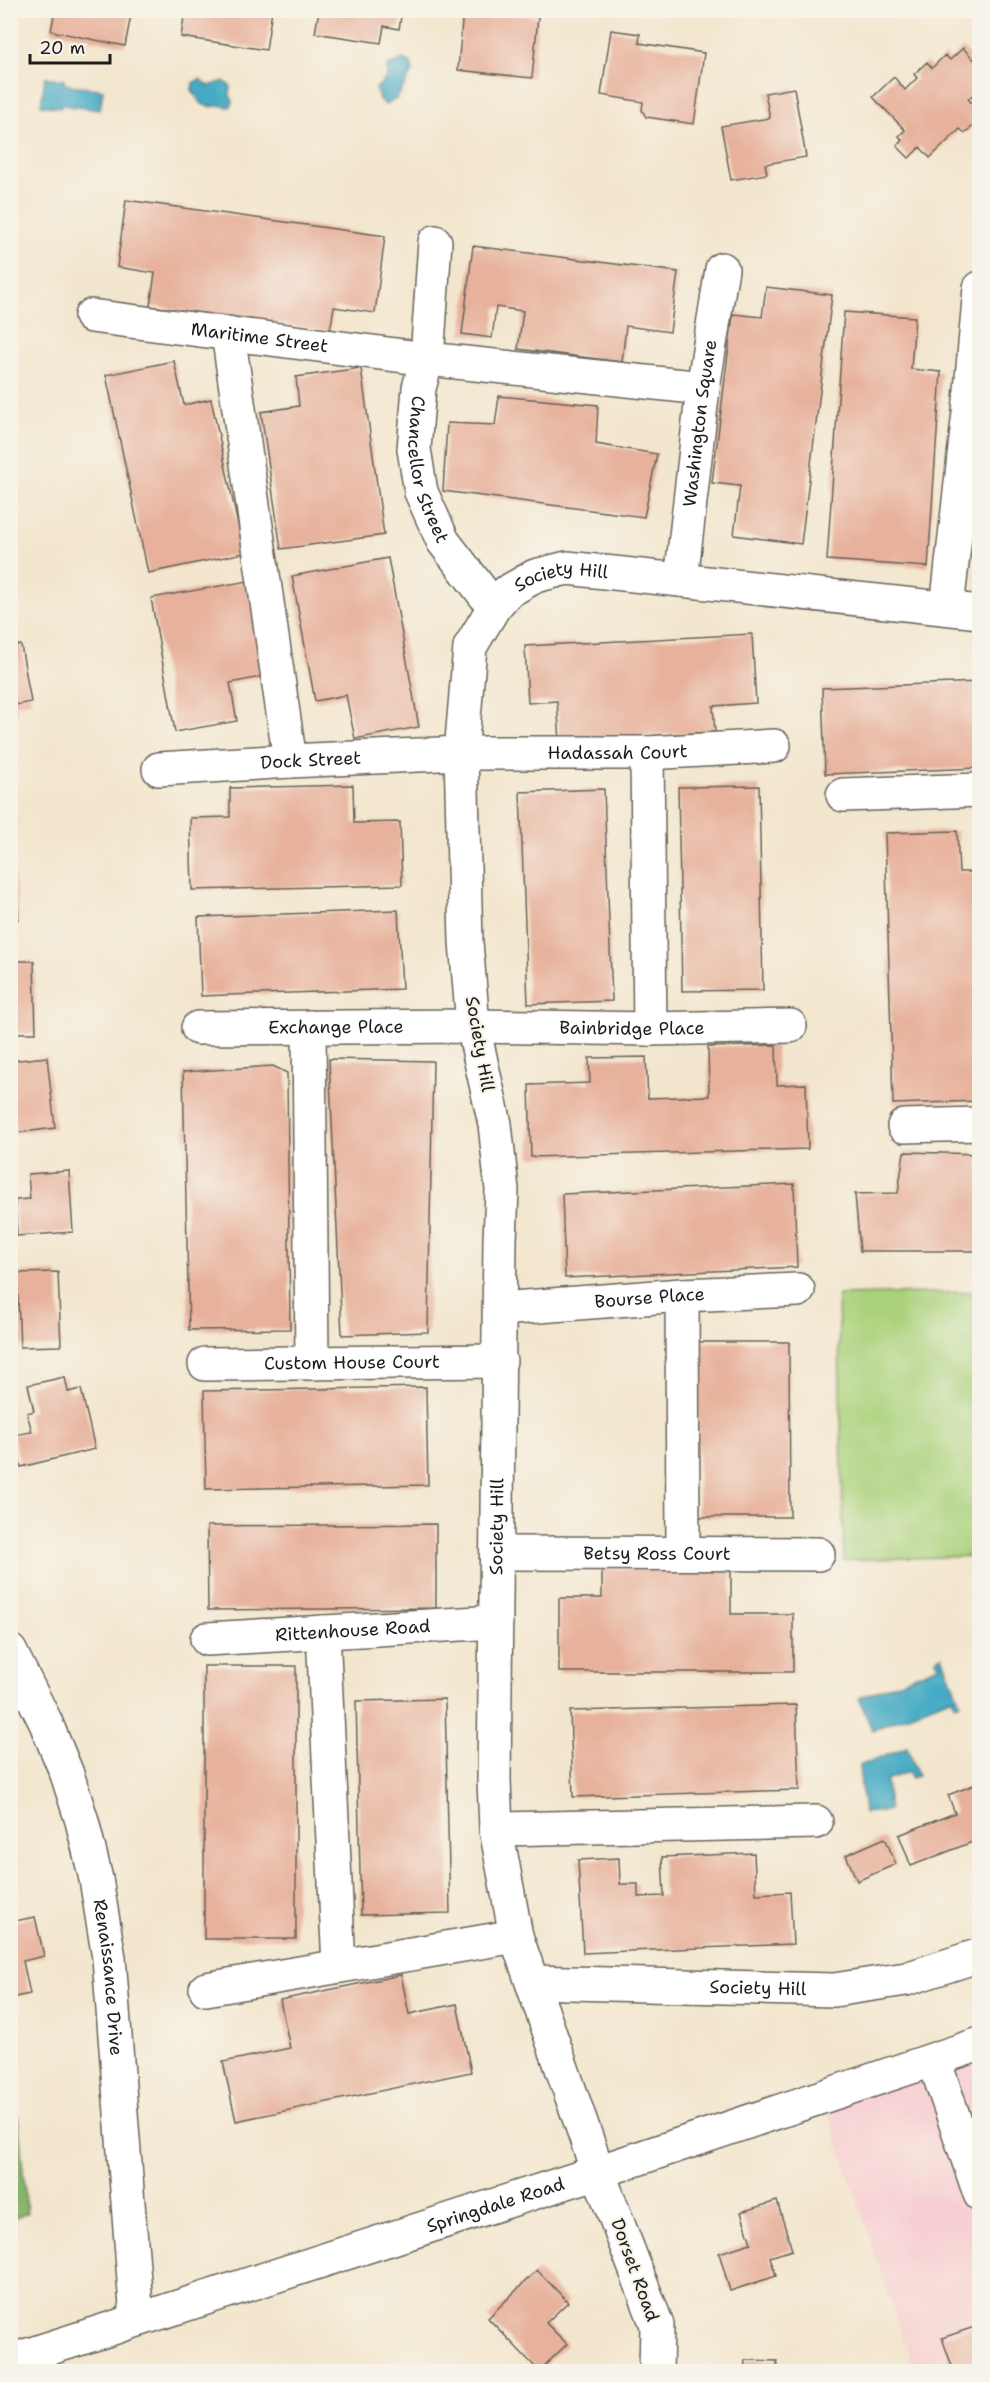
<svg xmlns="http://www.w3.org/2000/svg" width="990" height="2382" font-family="'Shantell Sans',sans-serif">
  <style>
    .built { fill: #f7cfd2 }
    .green { fill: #aad27c; stroke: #63774c; stroke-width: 1.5 }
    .forest { fill: #87b46c; stroke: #526844; stroke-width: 1.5 }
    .water { fill: #45aac4; stroke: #306370; stroke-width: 1.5 }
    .building { fill: #e7b19b }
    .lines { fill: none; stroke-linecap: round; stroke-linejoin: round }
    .minor-casing { stroke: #67635a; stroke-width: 36 }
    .major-casing { stroke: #67635a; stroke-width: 36 }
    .minor { stroke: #fff; stroke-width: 33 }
    .major { stroke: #fff; stroke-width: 33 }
    .labels { text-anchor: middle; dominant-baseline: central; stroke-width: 4.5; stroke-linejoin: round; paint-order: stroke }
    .street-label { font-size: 18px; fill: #1c1c1c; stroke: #f7f3e8 }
  </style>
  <rect width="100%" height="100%" fill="#f7f3e8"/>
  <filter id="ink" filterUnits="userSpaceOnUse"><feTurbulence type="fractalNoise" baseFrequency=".0167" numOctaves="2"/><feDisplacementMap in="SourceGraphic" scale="12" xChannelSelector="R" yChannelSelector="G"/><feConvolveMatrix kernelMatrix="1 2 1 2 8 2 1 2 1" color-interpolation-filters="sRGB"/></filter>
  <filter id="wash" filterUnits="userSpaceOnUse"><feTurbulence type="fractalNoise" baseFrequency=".008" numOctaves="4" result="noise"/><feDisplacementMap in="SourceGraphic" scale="24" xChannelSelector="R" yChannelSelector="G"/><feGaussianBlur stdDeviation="1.35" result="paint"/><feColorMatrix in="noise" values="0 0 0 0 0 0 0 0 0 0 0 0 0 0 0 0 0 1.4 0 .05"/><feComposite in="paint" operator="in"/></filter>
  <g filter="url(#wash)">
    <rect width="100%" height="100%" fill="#f3e6ce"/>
    <path class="built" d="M979 2044V2371H914L823 2097Z"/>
    <path class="green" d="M977 1292 979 1556 844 1560 838 1295Z"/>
    <path class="forest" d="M11 2109 18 2117 27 2213 11 2220Z"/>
    <path class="water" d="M403 59 411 63 413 72H410V76L397 98 386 105 379 99 376 89 387 77V67Z
      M45 77 64 80V84L103 90 100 110 61 105 60 108 41 105Z
      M200 79 209 86 224 81 231 87 230 95 233 102 231 106 227 107C219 102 210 111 201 103 198 100 195 94 192 90L193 83Z
      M942 1656 960 1703 955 1705 952 1697 872 1730 859 1698 939 1666 936 1659Z
      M907 1747 918 1775 911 1778 908 1772 886 1780 889 1810 864 1813 859 1766Z"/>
    <g id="blocks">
      <path class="building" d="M55 10H132L125 46 51 31Z
        M185 10H272L266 50 181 37Z
        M319 10H402L399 29 384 26 381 43 315 33Z
        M463 10 538 17 532 78 458 70Z
        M611 30 640 34 639 43 704 53 694 124 646 117 642 110 643 102 601 95Z
        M963 48 980 66V89L968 99 980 111V119L965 133 960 129 930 158 920 147 909 158 897 146 902 140 899 136 905 130 873 97 894 77 905 90 917 78 914 74 927 62 932 68 945 55 950 60Z
        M794 88 806 157 765 164 767 174 731 180 721 126 770 118 765 93Z
        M126 200 385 236 375 313 334 307 330 331 150 306 155 273 117 267Z
        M473 246 678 272 670 332 626 326 622 362 518 349 523 311 496 307 492 338 462 334Z
        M766 287 832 295 801 544 734 535 740 486 712 483 733 314 762 317Z
        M844 312 915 317 911 369 941 372 928 567 827 560Z
        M174 361 184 405 211 399 244 553 148 573 106 375Z
        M361 368 384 535 281 549 261 412 299 406 296 377Z
        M499 396 598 405 596 444 657 454 644 517 443 491 447 423 495 425Z
        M388 558 419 727 355 739 346 695 315 701 292 576Z
        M248 581 265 676 230 683 237 721 175 732 151 598Z
        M752 634 756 703 713 706 715 732 560 741 557 701 528 703 525 646Z
        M21 645 31 702 15 705 17 716 10 717V646Z
        M980 682V768L825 774 822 688Z
        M353 785 354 823 400 822 402 885 192 890 190 818 230 817V788Z
        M759 786 763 990 682 991 678 787Z
        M604 789 612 1001 528 1004 520 792Z
        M10 794 17 823 10 824Z
        M957 831 959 872H980V1101L893 1104 885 833Z
        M12 861 19 919 10 920V862Z
        M398 910 402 989 201 996 198 917Z
        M10 961H34L36 1033H10Z
        M776 1045 777 1085 806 1084 808 1149 531 1157 529 1085 590 1083 589 1058 646 1057 648 1098 709 1096 708 1047Z
        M47 1057 55 1128 16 1133 10 1091V1061Z
        M329 1059 433 1061 428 1332 342 1335Z
        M273 1066 287 1073 290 1329 189 1330 183 1072Z
        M904 1152 980 1154V1251H860L855 1194 898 1193Z
        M69 1171 73 1232 17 1236 15 1200 30 1199 28 1174Z
        M794 1184 797 1267 565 1278 562 1194Z
        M58 1272 61 1346 20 1347 17 1273Z
        M698 1342H789L790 1517H698Z
        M65 1377 68 1392 81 1389 95 1449 21 1467 13 1435 32 1432 27 1413 34 1411 28 1385Z
        M426 1387 428 1485 206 1489 204 1391Z
        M436 1524V1608L208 1610 207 1526Z
        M602 1569 731 1570V1614H793V1672H559V1598H602Z
        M204 1666H296V1939H204Z
        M445 1699 450 1913 361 1915 356 1701Z
        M796 1705 799 1790 573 1797 570 1711Z
        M974 1785 980 1800V1839L911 1866 899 1835 955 1813 948 1795Z
        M885 1838 896 1864 857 1881 846 1855Z
        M754 1853 756 1894 790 1892 793 1944 583 1953 578 1860 619 1858 620 1884H638V1897L664 1896 662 1857Z
        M35 1917 44 1956 23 1961 30 1994 10 1998V1922Z
        M401 1975 409 2014 457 2004 471 2072 236 2121 223 2062 290 2048 280 2000Z
        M777 2201 792 2250 770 2257 776 2276 730 2291 719 2253 751 2243 741 2212Z
        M537 2270 568 2302 546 2323 567 2344 539 2371 488 2318Z
        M980 2325V2372H954L942 2338Z
        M745 2360 777 2361V2372H744Z"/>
    </g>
  </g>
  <g filter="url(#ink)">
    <use href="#blocks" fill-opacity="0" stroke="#67635a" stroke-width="1.5"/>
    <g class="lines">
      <defs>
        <g id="minor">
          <path id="s1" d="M435 242 427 359 419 388 414 449 421 492 443 541 494 607"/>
          <path id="s2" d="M91 316 427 359 703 388"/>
          <path d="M228 333 290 761"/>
          <path id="s3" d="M681 580 703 388 722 269"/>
          <path d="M947 608 969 412 980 288"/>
          <path d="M647 753 650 1029"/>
          <path id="s4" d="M159 769 290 761 461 753H647L774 746"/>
          <path d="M843 795 980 790"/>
          <path d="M309 1027 312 1363"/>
          <path id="s5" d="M198 1028 473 1026 650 1029 790 1026"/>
          <path d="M904 1126 980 1124"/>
          <path d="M682 1295 683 1552"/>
          <path id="s6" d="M500 1309 682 1295 798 1290"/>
          <path id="s7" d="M205 1364 500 1361"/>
          <path id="s8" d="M497 1553 818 1554"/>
          <path d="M323 1632 339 1966"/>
          <path id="s9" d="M207 1639 496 1622"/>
          <path id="s10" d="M10 1651 45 1721 67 1774 82 1821 96 1879 109 1958 137 2319"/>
          <path d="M496 1829 816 1822"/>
          <path id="s11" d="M532 1982 834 1990 906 1979 980 1955"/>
          <path d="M206 1989 516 1936"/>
          <path d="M934 2060 980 2194"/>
          <path id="s12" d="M656 2372 657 2325 598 2172 516 1936 496 1829 494 1780 500 1240 502 1190 495 1124 473 1026 466 942 461 753 470 647 494 607 507 592 535 576 567 568 980 612"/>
        </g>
        <g id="major">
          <path id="s13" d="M10 2361 598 2172 980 2044"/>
        </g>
      </defs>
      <use href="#minor" class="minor-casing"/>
      <use href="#major" class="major-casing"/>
      <use href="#minor" class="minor"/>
      <use href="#major" class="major"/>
    </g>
  </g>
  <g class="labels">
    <g class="street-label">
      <text stroke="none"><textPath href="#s2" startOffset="170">Maritime Street</textPath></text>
      <text stroke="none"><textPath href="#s3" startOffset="158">Washington Square</textPath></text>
      <text stroke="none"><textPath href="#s1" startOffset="231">Chancellor Street</textPath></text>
      <text stroke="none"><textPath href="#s12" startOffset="1880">Society Hill</textPath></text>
      <text stroke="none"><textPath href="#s4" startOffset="459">Hadassah Court</textPath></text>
      <text stroke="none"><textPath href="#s4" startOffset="152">Dock Street</textPath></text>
      <text stroke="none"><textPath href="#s5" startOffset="138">Exchange Place</textPath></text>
      <text stroke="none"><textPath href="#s5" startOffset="434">Bainbridge Place</textPath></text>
      <text transform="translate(480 1044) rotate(80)">Society Hill</text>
      <text stroke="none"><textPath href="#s6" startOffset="150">Bourse Place</textPath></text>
      <text stroke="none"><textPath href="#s7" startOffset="147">Custom House Court</textPath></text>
      <text stroke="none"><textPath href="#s12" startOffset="872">Society Hill</textPath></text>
      <text stroke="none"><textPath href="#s8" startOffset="160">Betsy Ross Court</textPath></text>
      <text stroke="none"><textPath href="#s9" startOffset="146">Rittenhouse Road</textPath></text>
      <text stroke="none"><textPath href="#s10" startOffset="344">Renaissance Drive</textPath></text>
      <text stroke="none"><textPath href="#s11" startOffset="226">Society Hill</textPath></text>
      <text stroke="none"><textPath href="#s13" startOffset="510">Springdale Road</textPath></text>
      <text transform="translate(635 2270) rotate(70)">Dorset Road</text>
    </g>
  </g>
  <rect width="990" height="2382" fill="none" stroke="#f7f3e8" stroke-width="36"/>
  <path d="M30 54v9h80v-9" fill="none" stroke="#1c1c1c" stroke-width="3"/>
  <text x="39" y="54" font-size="18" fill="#1c1c1c" stroke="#f7f3e8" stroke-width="4.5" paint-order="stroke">20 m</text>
</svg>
